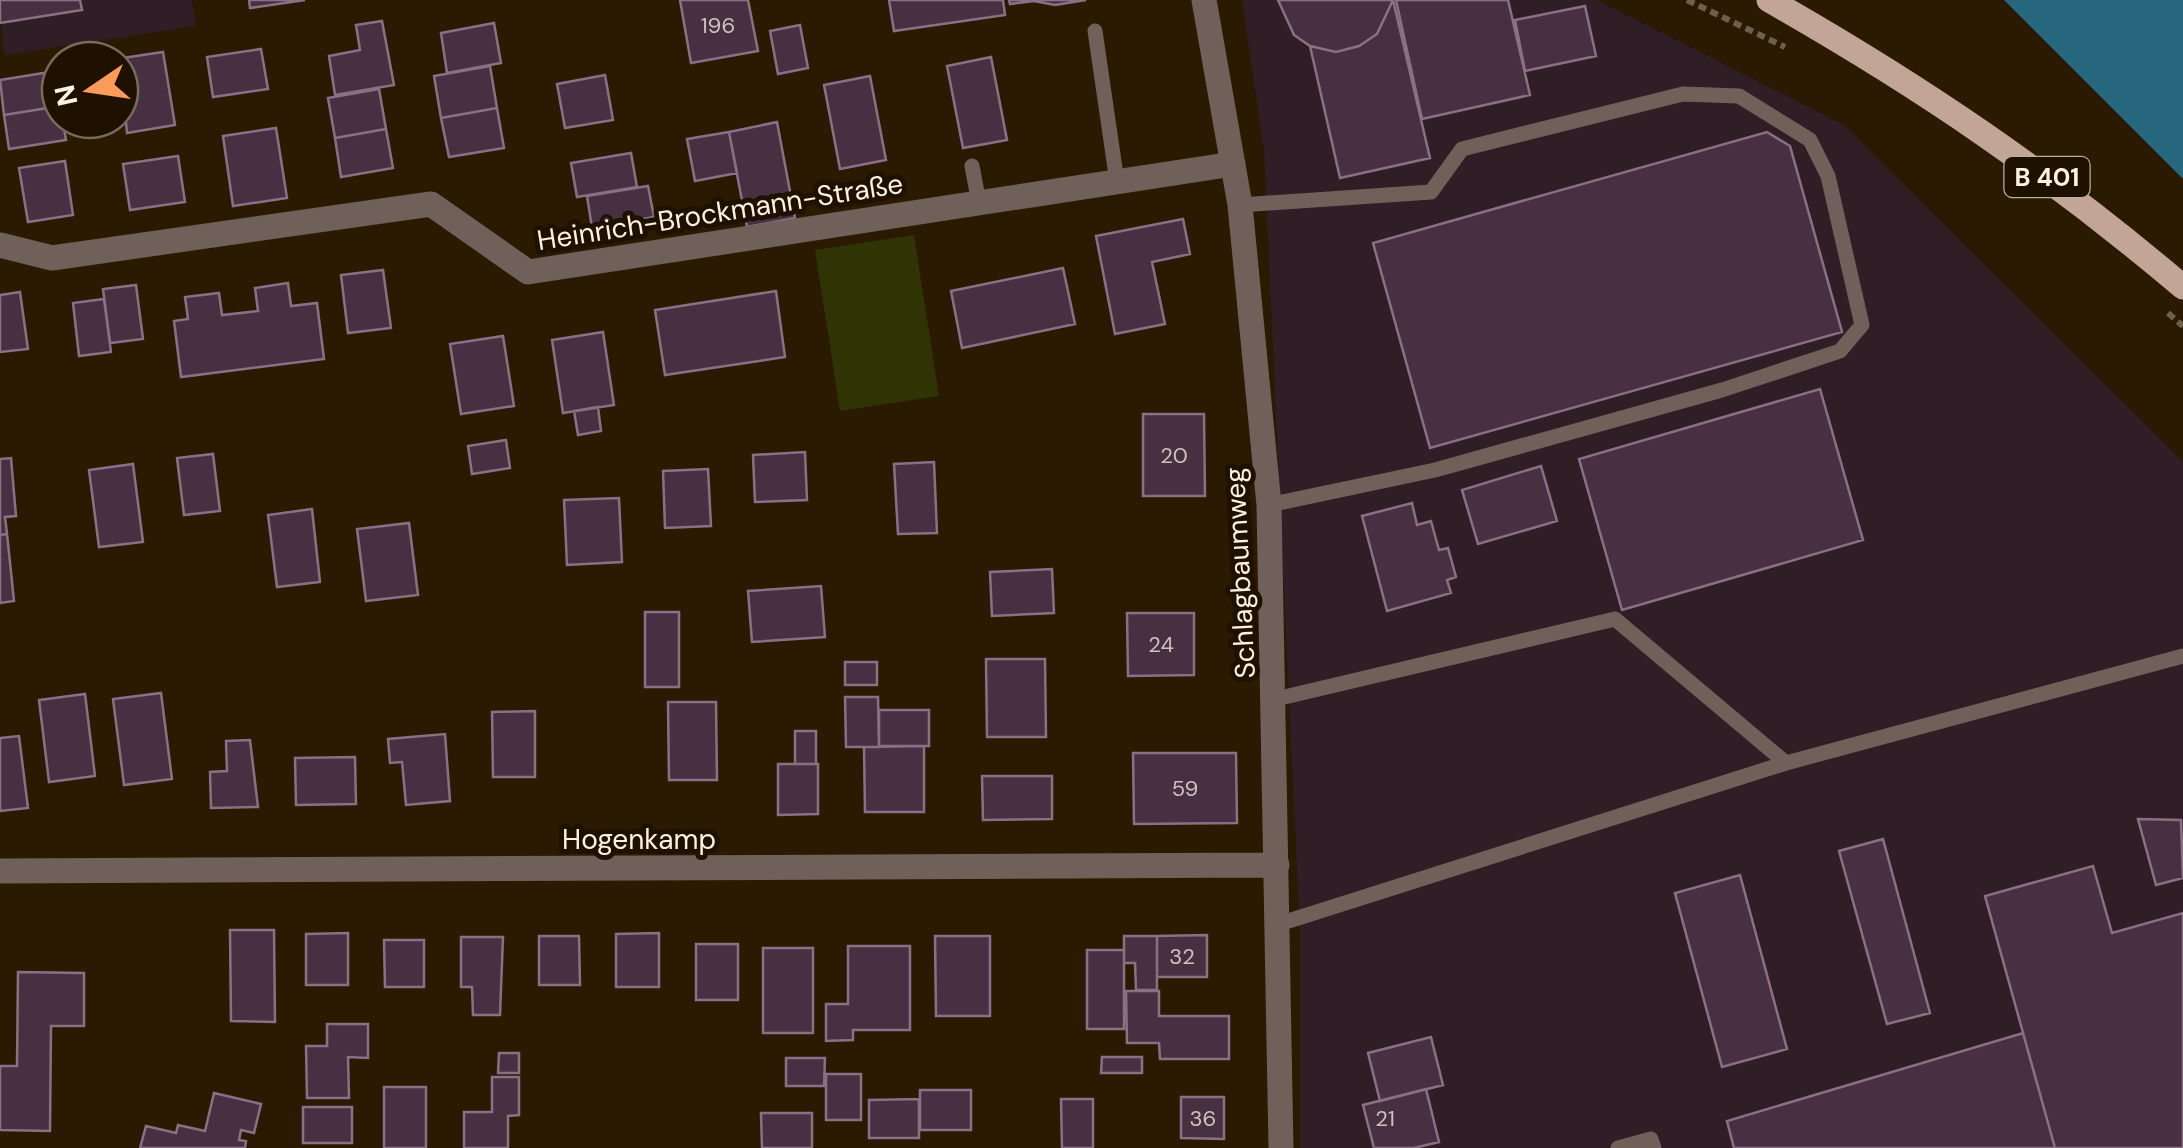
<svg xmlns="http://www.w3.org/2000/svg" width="2183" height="1148" font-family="'DM Sans',sans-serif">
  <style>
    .commercial { fill: #301e26 }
    .green { fill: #303304 }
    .water { fill: #26677e }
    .building { fill: #483043; stroke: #8b7085; stroke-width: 2.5 }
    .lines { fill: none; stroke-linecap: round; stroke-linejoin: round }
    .path { stroke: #6e614b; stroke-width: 6; stroke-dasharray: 8 5; stroke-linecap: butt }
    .service { stroke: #6f615a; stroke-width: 15 }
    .minor { stroke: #6f615a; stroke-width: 25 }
    .primary { stroke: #c2a597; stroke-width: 25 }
    .labels { text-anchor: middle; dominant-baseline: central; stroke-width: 10; stroke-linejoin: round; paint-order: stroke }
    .number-label { font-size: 22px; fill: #cfc2bb }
    .shield { fill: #1f1100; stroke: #baae9f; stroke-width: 2.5 }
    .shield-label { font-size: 25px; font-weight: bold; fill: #fcf2e3 }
    .street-label { font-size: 28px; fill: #fcf2e3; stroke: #1f1100 }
  </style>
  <rect width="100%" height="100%" fill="#291a01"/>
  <path class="commercial" d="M0 0H192L196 26 4 55Z
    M1242 0H1597L1844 125 2183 462V1148H1300V937L1264 151Z"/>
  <path class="green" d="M914 235 939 396 840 411 815 250Z"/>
  <path class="water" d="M2004 0H2183V179Z"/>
  <path class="building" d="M0 0H80L82 10 0 23Z
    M249 0H305L250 8Z
    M680 0H748L758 51 691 63Z
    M889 0H1003L1005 15 894 31Z
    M1009 0H1086L1055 5 1034 1 1010 4Z
    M1278 0H1393L1377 34 1359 46 1336 52 1310 46 1294 35Z
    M1393 0 1430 158 1340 178 1310 46 1336 52 1359 46 1377 34Z
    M1396 0H1508L1530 95 1422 119Z
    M1585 6 1596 56 1525 71 1515 20Z
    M382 21 394 85 335 95 329 56 360 50 356 25Z
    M494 23 501 63 447 73 441 33Z
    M800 25 808 68 778 74 770 31Z
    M261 49 268 89 213 97 207 57Z
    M163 52 175 125 127 133 120 60 116 59Z
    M991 57 1007 140 963 148 947 66Z
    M490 66 497 108 441 118 434 76Z
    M56 71 60 106 4 115 0 80Z
    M605 75 613 120 565 128 557 84Z
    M870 76 886 160 840 169 824 85Z
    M379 89 386 129 335 138 328 98Z
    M60 106 66 140 9 149 4 115Z
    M497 108 504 148 449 157 441 118Z
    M777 122 795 218 747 227 729 132Z
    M276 128 287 198 233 206 223 136Z
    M386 129 393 168 341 177 335 138Z
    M729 132 737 173 695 181 687 139Z
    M1767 132 1790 146 1842 332 1430 448 1373 243Z
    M631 153 637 187 577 197 571 163Z
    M178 156 185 202 130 210 123 164Z
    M65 161 73 215 28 222 19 168Z
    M648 186 654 217 592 228 587 196Z
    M1183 219 1190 254 1152 262 1165 324 1115 334 1096 236Z
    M1063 268 1075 324 962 348 951 291Z
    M383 270 391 328 348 333 341 275Z
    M288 283 291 306 317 303 324 359 181 377 174 321 188 319 185 297 219 293 222 315 258 311 255 288Z
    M136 285 143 339 110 343 103 289Z
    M776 291 785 357 665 375 655 310Z
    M20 292 28 349 0 352V295Z
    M104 299 111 352 79 356 73 303Z
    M603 332 614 405 563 413 552 340Z
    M503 336 514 406 461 414 450 344Z
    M1820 389 1863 540 1622 610 1579 459Z
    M598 407 601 431 578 435 574 411Z
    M1143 414H1204L1205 496H1143Z
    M506 440 510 468 472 474 468 446Z
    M805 452 807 500 755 502 753 455Z
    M213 454 220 511 184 515 177 458Z
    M11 458 16 516 5 517 7 534 0 535V459Z
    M934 462 937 533 898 534 894 464Z
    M133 464 143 542 99 547 89 470Z
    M1541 466 1557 521 1478 544 1462 490Z
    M708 469 711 526 665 528 663 471Z
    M619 498 622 562 567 565 564 500Z
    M1412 503 1417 525 1431 521 1439 550 1448 548 1456 577 1447 580 1451 593 1387 611 1362 516Z
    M312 509 320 582 277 587 268 515Z
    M409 523 418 595 366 601 357 529Z
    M7 534 14 601 0 603V535Z
    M1052 569 1054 613 992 616 990 572Z
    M821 586 825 637 752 642 748 591Z
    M645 612H679V687H645Z
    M1127 613H1194V675L1128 676Z
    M986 659H1045L1046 737H987Z
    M845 662H877V685H845Z
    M161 693 172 779 124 785 113 699Z
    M85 694 95 776 49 782 39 700Z
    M845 697H878L879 747H846Z
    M668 702H716L717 780H669Z
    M879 710H929V746H879Z
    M535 711V777H493L492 712Z
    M795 731H816V764H795Z
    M445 734 450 801 406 805 402 762 390 763 388 739Z
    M19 736 28 808 0 811V738Z
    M250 740 258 807 211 808 210 772 227 771 226 741Z
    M924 746V812H865L864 747Z
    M1133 753H1236L1237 823 1134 824Z
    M355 757 356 804 296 805 295 758Z
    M778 764H818V814L778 815Z
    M982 776H1052V819L983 820Z
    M2138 819 2181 820 2183 878 2156 885Z
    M1883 839 1930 1013 1887 1024 1839 851Z
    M2093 866 2112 933 2183 913V1148H2055L1985 896Z
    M1740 875 1787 1049 1722 1067 1675 893Z
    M230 930H274L275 1022 231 1021Z
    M348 933V985H306V934Z
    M659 933V987H616V934Z
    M1207 935V977H1157V936Z
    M539 936H579L580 985H539Z
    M935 936H990V1016H936Z
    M1124 936H1157V990H1136L1135 963H1124Z
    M461 937H503L500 1015H473L472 987H461Z
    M384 940H424V987H385Z
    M696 944H738V1000H696Z
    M848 946H910V1030H853V1040L826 1041V1004H848Z
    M763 948H813V1033H763Z
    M1087 950H1124V1029H1087Z
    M18 972 84 973V1026H51L50 1131 0 1130V1066H17Z
    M1126 991H1159V1016H1229V1059H1160L1159 1043H1127Z
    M327 1024H368V1058L348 1057 349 1098H307L306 1046H327Z
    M2023 1033 2055 1148H1734L1727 1121Z
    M1431 1037 1443 1085 1380 1101 1368 1053Z
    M499 1053H519V1073H498Z
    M1102 1057H1142V1073H1101Z
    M786 1058H825L824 1086H786Z
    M826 1074H861V1120H826Z
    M492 1077H519V1115L508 1116V1148H464V1112H492Z
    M384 1087H426V1148H384Z
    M1426 1089 1439 1142 1414 1148H1374L1363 1105Z
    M920 1090H971V1130H920Z
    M214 1093 261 1104 254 1133 241 1130 239 1140 246 1141 245 1148H140L146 1126 176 1133 178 1125 205 1131Z
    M1181 1097H1224V1139L1181 1138Z
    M919 1099V1138H869V1100Z
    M1061 1099H1093V1148H1062Z
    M303 1107H352V1143H303Z
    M761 1113H812V1148H762Z"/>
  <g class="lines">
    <path class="path" d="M1687 0 1785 47
      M2168 313 2183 326"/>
    <path class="service" d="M1095 31 1117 182
      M972 166 979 203
      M1240 205 1431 192 1462 149 1683 94 1739 96 1810 140 1828 176 1862 325 1840 351 1722 390 1435 470 1269 505
      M1276 699 1615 619 1786 763 2183 656
      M1279 924 1786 763
      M1618 1148 1651 1139 1654 1148"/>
    <path class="minor" d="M1204 0 1240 205 1269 505 1281 1148
      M0 245 52 258 431 204 528 272 1233 164
      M0 871 1277 865"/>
    <path class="primary" d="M1769 0C1922 87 2048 173 2183 287"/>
  </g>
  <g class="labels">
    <g class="number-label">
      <text x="718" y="25">196</text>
      <text x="1174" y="455">20</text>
      <text x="1161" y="644">24</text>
      <text x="1185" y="788">59</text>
      <text x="1182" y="956">32</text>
      <text x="1203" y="1118">36</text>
      <text x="1385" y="1118">21</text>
    </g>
    <rect class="shield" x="2004.5" y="157" width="85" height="40" rx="8"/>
    <g class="shield-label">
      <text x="2047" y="177">B 401</text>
    </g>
    <g class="street-label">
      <text transform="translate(720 212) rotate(-9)">Heinrich-Brockmann-Straße</text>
      <text transform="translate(1240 573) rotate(-93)">Schlagbaumweg</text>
      <text x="639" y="839">Hogenkamp</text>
    </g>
  </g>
  <g transform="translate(90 90) rotate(257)"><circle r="48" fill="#1f1100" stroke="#776b5b" stroke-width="2.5"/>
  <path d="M0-8L18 38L0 25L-18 38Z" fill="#ff9b5a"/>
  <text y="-15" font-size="28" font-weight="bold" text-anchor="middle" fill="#fcf2e3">N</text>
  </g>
</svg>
